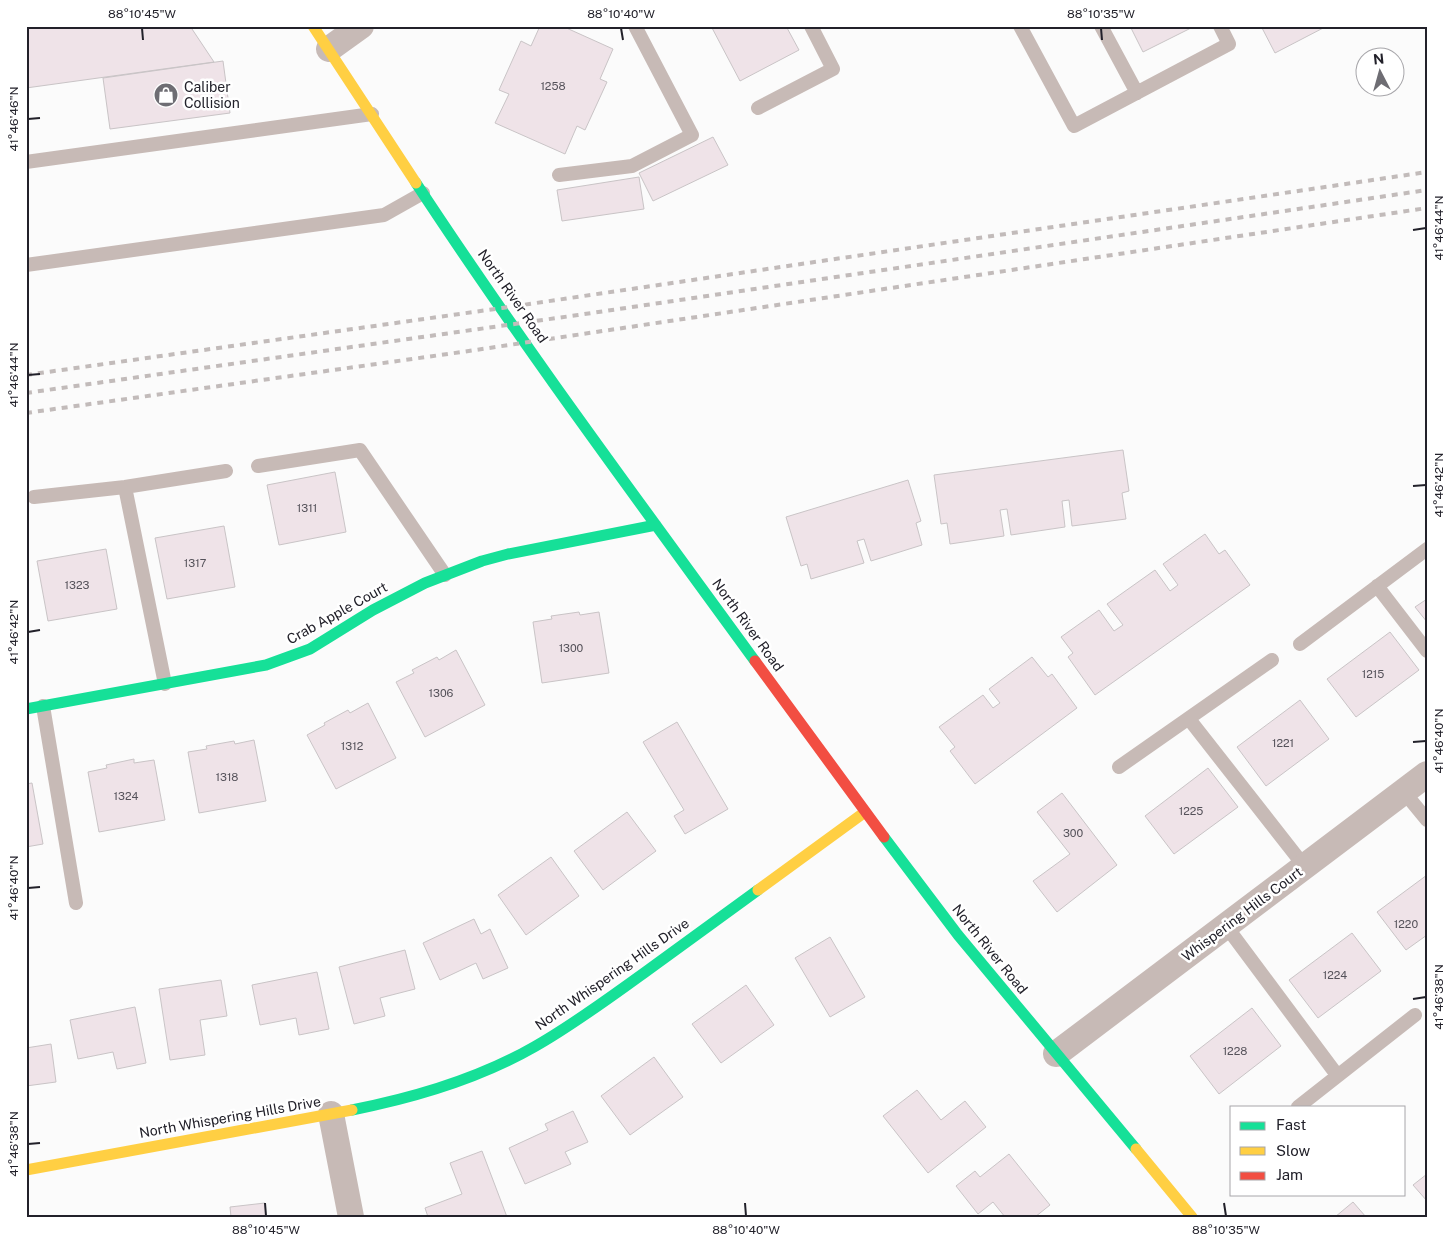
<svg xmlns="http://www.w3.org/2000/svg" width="1453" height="1243" font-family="'Public Sans',sans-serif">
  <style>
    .building { fill: #efe3e8; stroke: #c9c4c6 }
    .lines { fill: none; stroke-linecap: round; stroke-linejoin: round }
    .lane { stroke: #c7bab6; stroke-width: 14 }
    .street { stroke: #c7bab6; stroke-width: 26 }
    .fast { stroke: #16e098; stroke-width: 11 }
    .slow { stroke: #ffcf43; stroke-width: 11 }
    .jam { stroke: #f24e42; stroke-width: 11 }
    .rail { stroke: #c2bbba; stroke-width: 4; stroke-dasharray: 6 6; stroke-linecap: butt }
    .ticks { fill: none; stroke: #22212a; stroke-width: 2 }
    .labels { text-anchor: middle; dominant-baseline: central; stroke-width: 5; stroke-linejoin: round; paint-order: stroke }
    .number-label { font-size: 11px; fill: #55525a }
    .poi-label { font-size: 14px; fill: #22212a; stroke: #fff; text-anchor: start }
    .street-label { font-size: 14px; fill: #22212a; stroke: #fff }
    .neatline { fill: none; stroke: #22212a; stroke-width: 2 }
    .ticks-label { font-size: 12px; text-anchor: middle; fill: #22212a }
  </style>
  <rect width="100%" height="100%" fill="#fbfbfb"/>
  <path class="building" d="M26 26H190L214 62 26 88Z
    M540 26H562L613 49 600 79 607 82 585 130 577 126 565 154 495 123 509 94 499 90 521 41 531 46Z
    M711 26H786L799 50 740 81Z
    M1130 26H1195L1143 52Z
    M1261 26H1327L1275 53Z
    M223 61 230 113 110 129 103 78Z
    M713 137 728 165 653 201 639 173Z
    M639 177 644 209 562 221 557 190Z
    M1123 450 1129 491 1122 493 1126 519 1072 526 1069 500 1062 501 1065 527 1011 535 1007 509 1000 510 1004 536 950 544 947 523 941 524 934 475Z
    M335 472 346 532 279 545 267 485Z
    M908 480 921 521 916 523 922 545 871 561 864 539 857 541 864 563 811 579 807 564 801 566 786 517Z
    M224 526 235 587 167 599 155 538Z
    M1205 534 1219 554 1225 550 1250 585 1095 695 1068 657 1073 653 1061 637 1099 610 1114 631 1123 625 1107 604 1155 570 1170 591 1178 585 1163 564Z
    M106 549 117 609 48 621 37 561Z
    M1427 599V622L1415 607Z
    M579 612 580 615 599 612 609 673 542 683 533 622 552 619 551 616Z
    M1390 632 1419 670 1356 717 1327 679Z
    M456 650 485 705 425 737 396 682 414 673 412 670 437 657 439 660Z
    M1032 657 1048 677 1052 674 1077 708 975 784 950 751 955 747 939 727 983 695 993 708 1000 703 989 689Z
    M1300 700 1329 739 1266 786 1237 747Z
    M368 703 396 758 336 789 307 735 325 725 324 723 348 710 350 713Z
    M677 722 728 809 685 834 674 816 684 810 643 742Z
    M254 740 266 801 199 813 188 752 207 749 206 746 234 741 235 744Z
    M134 759V763L154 760 165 820 99 832 88 772 107 768 106 765Z
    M1208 768 1238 807 1174 854 1145 816Z
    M32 783 43 844 26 847V784Z
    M1062 793 1117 865 1057 912 1033 881 1070 854 1037 812Z
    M627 812 656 851 603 890 574 851Z
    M551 857 579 896 526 935 498 895Z
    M1427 875V935L1406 950 1377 912Z
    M474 919 481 934 490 929 508 968 483 979 476 963 440 980 423 943Z
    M1352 933 1381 971 1318 1018 1289 980Z
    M830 937 865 997 830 1017 795 958Z
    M405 950 415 989 380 998 385 1016 354 1024 339 967Z
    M317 972 329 1029 299 1035 296 1018 260 1025 252 985Z
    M221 980 227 1016 200 1020 205 1055 170 1060 159 989Z
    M746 985 774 1025 721 1063 692 1024Z
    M135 1007 146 1063 117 1069 113 1052 78 1059 70 1020Z
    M1252 1008 1281 1046 1219 1094 1190 1056Z
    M51 1044 56 1082 26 1086V1048Z
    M654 1057 683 1097 630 1135 601 1096Z
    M917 1090 941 1120 965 1101 986 1127 928 1173 883 1116Z
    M573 1111 588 1142 565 1152 571 1164 525 1184 509 1148 548 1130 545 1124Z
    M482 1151 507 1217H428L425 1208 462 1194 450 1163Z
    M1009 1154 1050 1205 1035 1217H1005L993 1202 978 1214 956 1186 975 1171 980 1177Z
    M1427 1174V1201L1413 1185Z
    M1353 1202 1366 1217H1335Z
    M265 1203 266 1217H231L230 1207Z"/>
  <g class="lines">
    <path class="lane" d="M1020 26 1074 126 1229 44 1220 26
      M1101 26 1137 93
      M758 108 833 69 811 26
      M26 162 372 114
      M559 175 632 166 692 135 635 26
      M26 265 384 215 423 193
      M258 466 360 450 445 575
      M125 487 165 684
      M34 497 125 487 226 471
      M1377 586 1427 651
      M1300 644 1427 549
      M43 706 76 903
      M1189 719 1305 867
      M1119 767 1272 660
      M1404 792 1427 820
      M1226 926 1337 1075
      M1298 1107 1415 1015"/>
    <path class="street" d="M329 49 361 26
      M1056 1054 1427 774
      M331 1114 351 1217"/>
    <path class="fast" d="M416 183C523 346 640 503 755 661
      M26 709 266 665 310 649 373 610 425 583 482 561 508 554 656 525
      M884 837 958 935 1136 1149
      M352 1110C413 1098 480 1078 534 1047 573 1025 609 998 644 973 682 945 720 918 758 890"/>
    <path class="slow" d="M313 26 416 183
      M758 890 865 812
      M1136 1149 1192 1217
      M26 1170 352 1110"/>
    <path class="jam" d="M755 661 884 837"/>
    <path class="rail" d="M26 375 502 308 1427 172
      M26 393 578 315 1427 190
      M26 413 462 352 1427 208"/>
  </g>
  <path class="ticks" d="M142 28 143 40M621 28 623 40M1101 28 1102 40M28 119 40 118M1413 230 1426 228M28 375 40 374M1413 486 1426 485M28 632 40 630M1413 742 1426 741M28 888 40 887M1413 999 1426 997M28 1144 40 1143M265 1203 266 1216M745 1203 746 1216M1224 1203 1226 1216"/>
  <defs>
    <symbol id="shop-disc" viewBox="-11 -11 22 22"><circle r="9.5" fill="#6e6d73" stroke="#fff"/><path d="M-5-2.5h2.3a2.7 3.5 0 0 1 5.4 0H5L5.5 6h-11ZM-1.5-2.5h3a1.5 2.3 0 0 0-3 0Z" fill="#fff"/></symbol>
  </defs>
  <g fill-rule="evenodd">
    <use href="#shop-disc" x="152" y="81" width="28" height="28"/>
  </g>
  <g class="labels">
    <g class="number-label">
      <text x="553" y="86">1258</text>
      <text x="307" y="508">1311</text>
      <text x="195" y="563">1317</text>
      <text x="77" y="585">1323</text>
      <text x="571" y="648">1300</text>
      <text x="1373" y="674">1215</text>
      <text x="441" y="693">1306</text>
      <text x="1283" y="743">1221</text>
      <text x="352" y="746">1312</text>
      <text x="227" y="777">1318</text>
      <text x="126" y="796">1324</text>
      <text x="1191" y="811">1225</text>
      <text x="1073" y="833">300</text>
      <text x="1406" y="924">1220</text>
      <text x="1335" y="975">1224</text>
      <text x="1235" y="1051">1228</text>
    </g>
    <g class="poi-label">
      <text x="184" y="87">Caliber<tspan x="184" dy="16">Collision</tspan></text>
    </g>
    <g class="street-label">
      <text transform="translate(513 296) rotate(55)">North River Road</text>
      <text transform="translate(337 613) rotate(-29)">Crab Apple Court</text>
      <text transform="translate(748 625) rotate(54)">North River Road</text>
      <text transform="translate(1242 914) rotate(-37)">Whispering Hills Court</text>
      <text transform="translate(990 949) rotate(51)">North River Road</text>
      <text transform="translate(612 974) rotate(-35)">North Whispering Hills Drive</text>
      <text transform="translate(230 1117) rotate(-10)">North Whispering Hills Drive</text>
    </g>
  </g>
  <rect width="1453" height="1243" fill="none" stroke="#ffffff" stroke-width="55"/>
  <rect x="1230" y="1106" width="175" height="90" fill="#ffffff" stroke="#a7a6aa"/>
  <rect x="1240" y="1122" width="25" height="8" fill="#16e098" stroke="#a7a6aa"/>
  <text x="1276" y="1130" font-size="15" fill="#22212a">Fast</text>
  <rect x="1240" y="1147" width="25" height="8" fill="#ffcf43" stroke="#a7a6aa"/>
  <text x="1276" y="1156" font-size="15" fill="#22212a">Slow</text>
  <rect x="1240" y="1172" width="25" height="8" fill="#f24e42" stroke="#a7a6aa"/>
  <text x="1276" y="1180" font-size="15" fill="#22212a">Jam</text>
  <g transform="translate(1380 72) rotate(354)"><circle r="24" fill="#ffffff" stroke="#a7a6aa"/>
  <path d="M0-4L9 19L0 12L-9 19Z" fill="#6e6d73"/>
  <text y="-8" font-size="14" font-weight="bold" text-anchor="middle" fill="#22212a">N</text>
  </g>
  <rect x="28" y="28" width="1398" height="1188" class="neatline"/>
  <g class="ticks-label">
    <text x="142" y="18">88°10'45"W</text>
    <text x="621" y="18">88°10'40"W</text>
    <text x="1101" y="18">88°10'35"W</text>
    <text transform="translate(14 119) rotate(-90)" y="4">41°46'46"N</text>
    <text transform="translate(1439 228) rotate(-90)" y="4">41°46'44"N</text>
    <text transform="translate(14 375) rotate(-90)" y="4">41°46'44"N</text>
    <text transform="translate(1439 485) rotate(-90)" y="4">41°46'42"N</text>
    <text transform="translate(14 632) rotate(-90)" y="4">41°46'42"N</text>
    <text transform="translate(1439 741) rotate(-90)" y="4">41°46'40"N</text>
    <text transform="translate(14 888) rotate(-90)" y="4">41°46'40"N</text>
    <text transform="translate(1439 997) rotate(-90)" y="4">41°46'38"N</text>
    <text transform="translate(14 1144) rotate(-90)" y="4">41°46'38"N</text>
    <text x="266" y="1234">88°10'45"W</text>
    <text x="746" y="1234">88°10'40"W</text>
    <text x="1226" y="1234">88°10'35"W</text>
  </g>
</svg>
